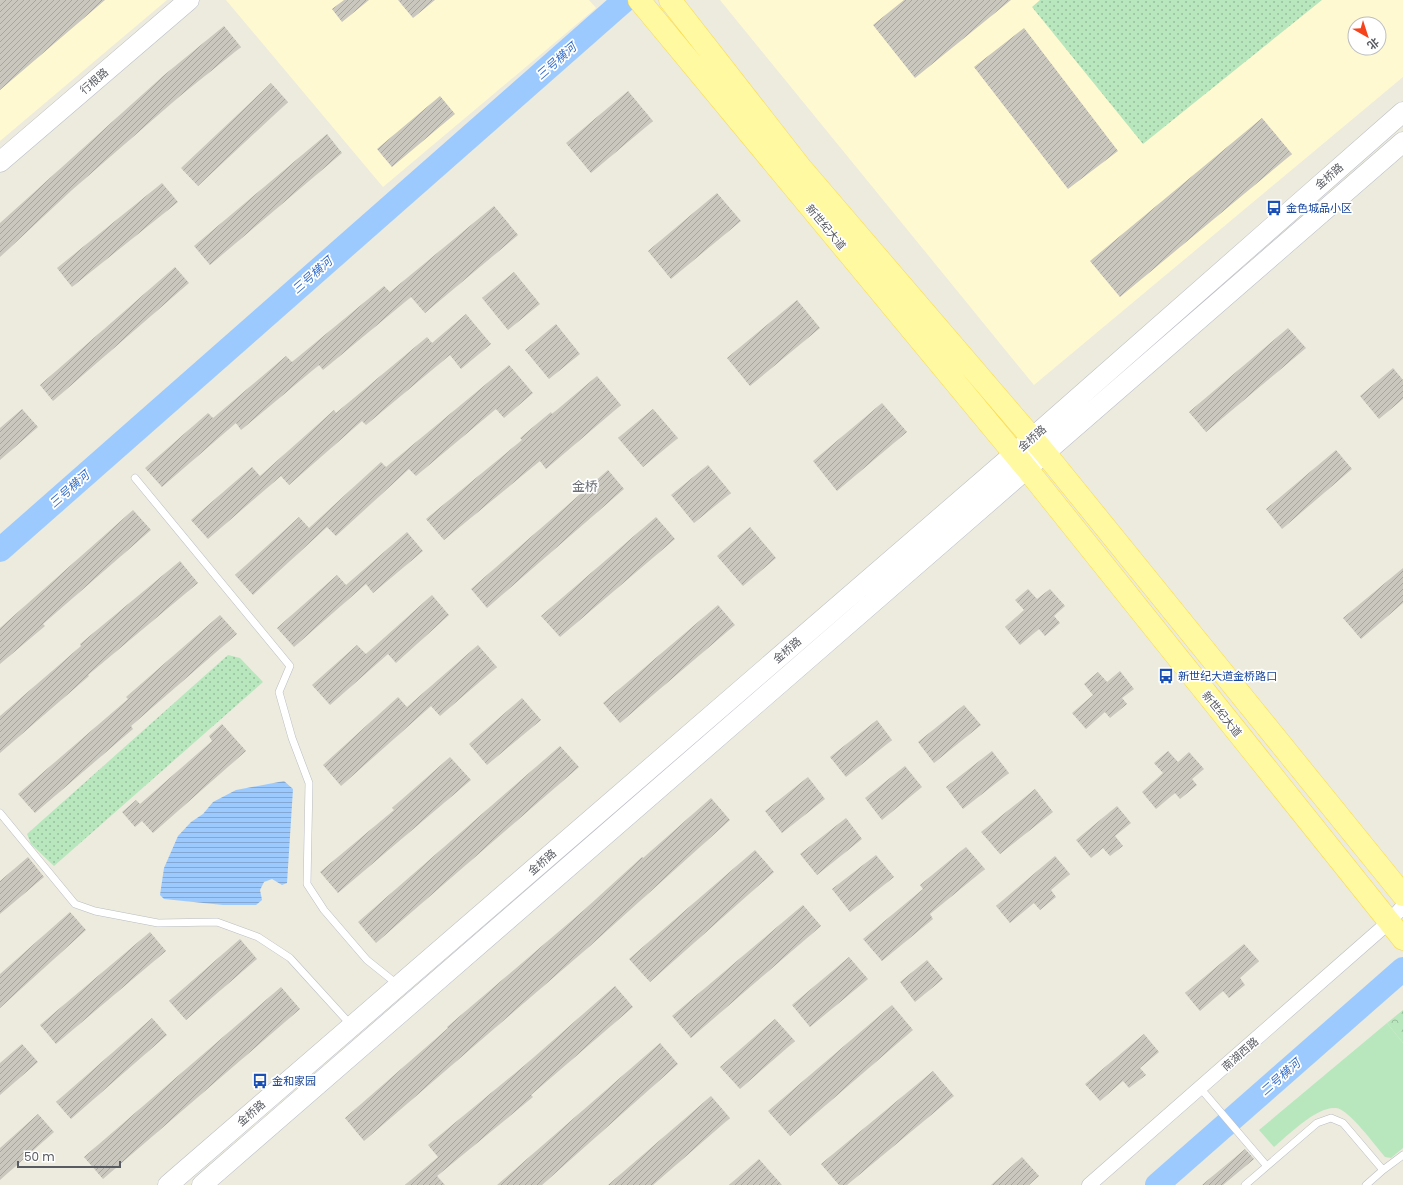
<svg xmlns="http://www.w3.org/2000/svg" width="1403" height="1185" font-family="Poppins,'Noto Sans SC',sans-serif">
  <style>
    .commercial { fill: #fff9d1; fill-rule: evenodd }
    .grass { fill: url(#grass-dots) }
    .forest { fill: url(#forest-crowns) }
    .green { fill: #b8e7bd }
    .water { fill: url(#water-rules) }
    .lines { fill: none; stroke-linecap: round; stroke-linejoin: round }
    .river { stroke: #9ccaff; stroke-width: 24 }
    .building { fill: url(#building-hatch) }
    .lane-casing { stroke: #babcc2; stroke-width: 8 }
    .street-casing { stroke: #babcc2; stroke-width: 15 }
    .secondary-casing { stroke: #bcbec6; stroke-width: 21 }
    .primary-casing { stroke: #fbdb49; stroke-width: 23 }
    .lane { stroke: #fff; stroke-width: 7 }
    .street { stroke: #fff; stroke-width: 14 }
    .secondary { stroke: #fff; stroke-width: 20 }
    .primary { stroke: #fff9a1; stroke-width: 22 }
    .labels { text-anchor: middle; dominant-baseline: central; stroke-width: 3.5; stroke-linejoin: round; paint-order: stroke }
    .street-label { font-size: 11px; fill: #585b61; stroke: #fff }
    .transit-label { font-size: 11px; fill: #164399; stroke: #fff; text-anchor: start }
    .water-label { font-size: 12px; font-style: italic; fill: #3770ca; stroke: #fff }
    .quarter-label { font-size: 13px; fill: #696d73; stroke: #fff }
  </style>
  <defs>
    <pattern id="grass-dots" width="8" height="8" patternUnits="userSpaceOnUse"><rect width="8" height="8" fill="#b8e7bd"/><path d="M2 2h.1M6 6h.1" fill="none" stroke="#98be9d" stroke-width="1.8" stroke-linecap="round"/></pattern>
    <pattern id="forest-crowns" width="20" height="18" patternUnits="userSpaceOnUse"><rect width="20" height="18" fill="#b8e7bd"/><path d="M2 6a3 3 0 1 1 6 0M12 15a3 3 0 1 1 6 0" fill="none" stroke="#98be9d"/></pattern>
    <pattern id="water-rules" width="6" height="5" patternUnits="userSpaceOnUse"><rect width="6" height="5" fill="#9ccaff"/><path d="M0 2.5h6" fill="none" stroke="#82a7d2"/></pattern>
    <pattern id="building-hatch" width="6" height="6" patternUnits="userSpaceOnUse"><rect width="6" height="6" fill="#c9c7be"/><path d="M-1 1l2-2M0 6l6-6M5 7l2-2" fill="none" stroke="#a6a59e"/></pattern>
  </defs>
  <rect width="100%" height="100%" fill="#ecebde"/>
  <path class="commercial" d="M0 0H167L0 141Z
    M226 0H589L596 8 383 187Z
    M720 0H1403V77L1034 385ZM1355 24H1379V48H1355Z"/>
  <path class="grass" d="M1040 0H1322L1143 144 1032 7Z
    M228 655 240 658 263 682 54 866 31 844 27 834Z"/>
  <path class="forest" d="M1403 1010V1043L1387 1023Z"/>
  <path class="green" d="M1387 1023 1403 1043V1148L1391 1158 1385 1157C1376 1147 1349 1109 1336 1108 1317 1106 1288 1135 1274 1147L1259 1130Z"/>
  <path class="water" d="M284 781 293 789 287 883 282 885 272 879 264 882 260 890 262 900 256 905H223L164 899 160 895 164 868 178 836 191 822 203 814 213 802 236 790Z"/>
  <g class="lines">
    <path class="river" d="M0 550 625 0
      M1157 1185 1403 969"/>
  </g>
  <path class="building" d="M0 0H105L0 90Z
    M344 0H369L342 22 332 9Z
    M398 0H435L413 18Z
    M904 0H1011L915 78 873 25Z
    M224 26 241 47 180 96 72 190 0 257V223L163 76Z
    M1024 28 1118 151 1068 189 974 67Z
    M271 83 288 102 198 186 181 168Z
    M628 91 653 121 591 173 566 143Z
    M440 96 455 114 392 167 377 149Z
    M1262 118 1292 154 1120 297 1090 261Z
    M327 134 342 153 210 265 194 246Z
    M162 183 178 202 72 287 57 268Z
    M717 193 741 221 671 279 648 251Z
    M494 206 518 235 425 313 411 297 323 370 319 365 241 430 236 423 162 487 145 468 208 413 213 418 286 356 292 362 384 286 390 292Z
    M175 267 189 283 53 401 40 385Z
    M514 272 540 304 508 330 482 298Z
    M797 300 820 328 750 386 727 358Z
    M466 314 491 344 461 369 450 355 366 425 362 421 289 485 281 476 208 539 191 520 252 467 260 476 334 410 336 413 427 337 432 343Z
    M556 324 580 354 549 379 525 350Z
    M1288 328 1306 348 1206 432 1189 412Z
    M509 365 533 393 504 418 496 409 416 476 409 469 336 536 327 527 253 595 235 575 299 517 309 528 381 462 386 467Z
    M1393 368 1403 380V399L1379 419 1360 396Z
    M597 376 621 405 546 469 540 461 444 540 426 519 522 440 520 438 551 412 552 414Z
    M882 403 907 432 837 491 813 461Z
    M22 409 38 427 0 460V428Z
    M653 409 678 438 643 467 618 438Z
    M1336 450 1352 469 1282 529 1266 509Z
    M708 465 731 493 694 523 671 495Z
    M608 470 624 489 487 608 471 589Z
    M133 510 151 530 43 624 45 626 0 664V628Z
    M656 517 675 539 560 637 541 616Z
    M750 527 776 558 743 586 717 556Z
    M407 532 423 551 373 593 366 584 294 647 277 628 337 575 346 585Z
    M180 561 198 583 88 675 89 676 0 753V716L81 646 80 644Z
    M1403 568V603L1361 639 1343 618Z
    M1028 589 1037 599 1050 589 1065 606 1054 616 1060 623 1045 636 1039 629 1020 645 1005 627 1024 610 1015 600Z
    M432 595 449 615 396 663 388 654 330 705 312 685 357 645 366 654Z
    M718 605 735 625 620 723 603 703Z
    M220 615 237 634 131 726 133 729 35 813 18 794 128 699 126 697Z
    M478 645 497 667 440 716 431 706 341 786 323 765 398 697 407 707Z
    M1120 671 1134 689 1122 698 1127 704 1110 718 1105 712 1086 729 1072 713 1093 695 1084 684 1098 672 1107 682Z
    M522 698 541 720 487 765 469 744Z
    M964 705 981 725 934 763 918 742Z
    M877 720 892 740 846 777 830 757Z
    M222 724 246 751 153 833 142 821 135 827 122 812 136 800 140 804 212 741 209 736Z
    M560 746 579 767 376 943 358 922Z
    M992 751 1009 773 963 809 946 787Z
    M1168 751 1178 762 1189 752 1204 769 1192 779 1197 785 1180 799 1175 793 1156 809 1142 792 1163 773 1154 763Z
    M450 757 471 780 338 893 320 872 394 810 392 808Z
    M905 766 922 787 882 820 865 798Z
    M808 777 825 799 782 833 765 811Z
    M1035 789 1053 812 1000 854 981 832Z
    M711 798 730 820 590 946 364 1141 345 1118 448 1028 447 1027 584 910 642 857 643 858Z
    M1117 806 1131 823 1115 836 1123 846 1110 856 1103 848 1091 858 1076 840Z
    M846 818 862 839 817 875 800 854Z
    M966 847 985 869 930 914 933 919 882 961 863 939 923 889 920 885Z
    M755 850 774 872 650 982 629 959Z
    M876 855 894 877 850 912 832 889Z
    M1055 856 1070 874 1051 890 1056 897 1040 910 1034 903 1010 923 996 906Z
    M28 857 44 877 0 914V881Z
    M803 905 821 926 691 1038 672 1016Z
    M70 912 86 930 0 1008V974Z
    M150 932 166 951 56 1044 40 1025Z
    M240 939 257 959 186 1020 169 1001Z
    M1244 944 1259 961 1240 978 1245 985 1229 998 1223 991 1200 1011 1185 993Z
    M849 957 868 979 810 1027 792 1005Z
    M927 960 943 979 915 1002 900 982Z
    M615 986 633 1007 531 1095 533 1097 437 1176 445 1185H405L438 1157 428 1145 525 1065Z
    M281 987 300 1009 103 1179 84 1157Z
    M892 1005 913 1030 790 1136 768 1111Z
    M152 1018 167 1035 71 1119 56 1102Z
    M775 1019 795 1041 740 1089 720 1067Z
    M1144 1034 1159 1052 1140 1068 1146 1075 1129 1088 1123 1081 1100 1101 1085 1084Z
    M660 1043 678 1064 542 1185H497Z
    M22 1044 38 1062 0 1095V1063Z
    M933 1071 954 1096 847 1185H839L821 1164Z
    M711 1096 730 1118 653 1185H608Z
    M38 1114 54 1132 0 1180V1148Z
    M1245 1149 1254 1159 1223 1185H1202Z
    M1022 1157 1039 1176 1029 1185H991Z
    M759 1159 782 1185H729Z"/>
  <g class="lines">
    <defs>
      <path id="lane" d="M135 478 290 666 279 692 292 738 309 783 307 884 324 910 367 960 397 984
        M0 813 75 904 95 911 158 923 217 922 258 937 290 958 351 1025
        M1201 1089 1266 1165
        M1383 1170 1403 1155
        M1245 1185 1317 1123 1331 1118 1343 1123 1383 1170 1366 1185"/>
      <path id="street" d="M1089 1185 1389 922 1403 906"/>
      <path id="secondary" d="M0 162 189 0
        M168 1185 1014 454 1403 112
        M202 1185 1403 142"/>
      <path id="primary" d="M639 0 1027 469 1403 939
        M670 0 801 168 1045 453 1403 895"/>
    </defs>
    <use href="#lane" class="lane-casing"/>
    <use href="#street" class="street-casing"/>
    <use href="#secondary" class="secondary-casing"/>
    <use href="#primary" class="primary-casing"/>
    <use href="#lane" class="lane"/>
    <use href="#street" class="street"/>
    <use href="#secondary" class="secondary"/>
    <use href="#primary" class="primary"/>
  </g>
  <defs>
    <symbol id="bus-bare" viewBox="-9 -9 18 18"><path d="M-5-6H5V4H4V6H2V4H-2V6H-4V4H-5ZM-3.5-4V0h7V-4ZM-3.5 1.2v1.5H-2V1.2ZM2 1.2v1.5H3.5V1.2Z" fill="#1a4fb4" stroke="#fff" stroke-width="2.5" paint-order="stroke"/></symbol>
  </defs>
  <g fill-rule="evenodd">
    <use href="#bus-bare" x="1263" y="197" width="22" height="22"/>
    <use href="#bus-bare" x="1155" y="665" width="22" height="22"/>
    <use href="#bus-bare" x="249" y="1070" width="22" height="22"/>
  </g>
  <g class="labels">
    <g class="street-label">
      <text transform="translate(94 81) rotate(-41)">行根路</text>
      <text transform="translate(1329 176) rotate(-41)">金桥路</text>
      <text transform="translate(826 227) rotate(50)">新世纪大道</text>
      <text transform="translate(1032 438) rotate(-41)">金桥路</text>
      <text transform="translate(787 650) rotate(-41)">金桥路</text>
      <text transform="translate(1222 714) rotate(51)">新世纪大道</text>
      <text transform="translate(542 862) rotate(-41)">金桥路</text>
      <text transform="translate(1240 1054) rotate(-41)">南湖西路</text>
      <text transform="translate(251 1113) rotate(-41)">金桥路</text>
    </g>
    <g class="transit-label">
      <text x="1286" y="208">金色城品小区</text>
      <text x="1178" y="676">新世纪大道金桥路口</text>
      <text x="272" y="1081">金和家园</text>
    </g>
    <g class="water-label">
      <text transform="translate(556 61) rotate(-41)">三号横河</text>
      <text transform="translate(312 275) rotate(-41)">三号横河</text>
      <text transform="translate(69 489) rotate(-41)">三号横河</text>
      <text transform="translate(1280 1077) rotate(-41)">二号横河</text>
    </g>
    <g class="quarter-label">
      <text x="585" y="486">金桥</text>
    </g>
  </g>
  <g transform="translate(1367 36) rotate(141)"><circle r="19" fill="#ffffff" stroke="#bcbdc0"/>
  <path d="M0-3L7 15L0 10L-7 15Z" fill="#f5431c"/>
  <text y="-6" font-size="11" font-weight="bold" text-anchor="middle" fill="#585b61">北</text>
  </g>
  <path d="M18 1161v6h102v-6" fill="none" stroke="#585b61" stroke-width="2"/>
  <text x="24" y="1161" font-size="12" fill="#585b61" stroke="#ffffff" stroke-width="3" paint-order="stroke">50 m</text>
</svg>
